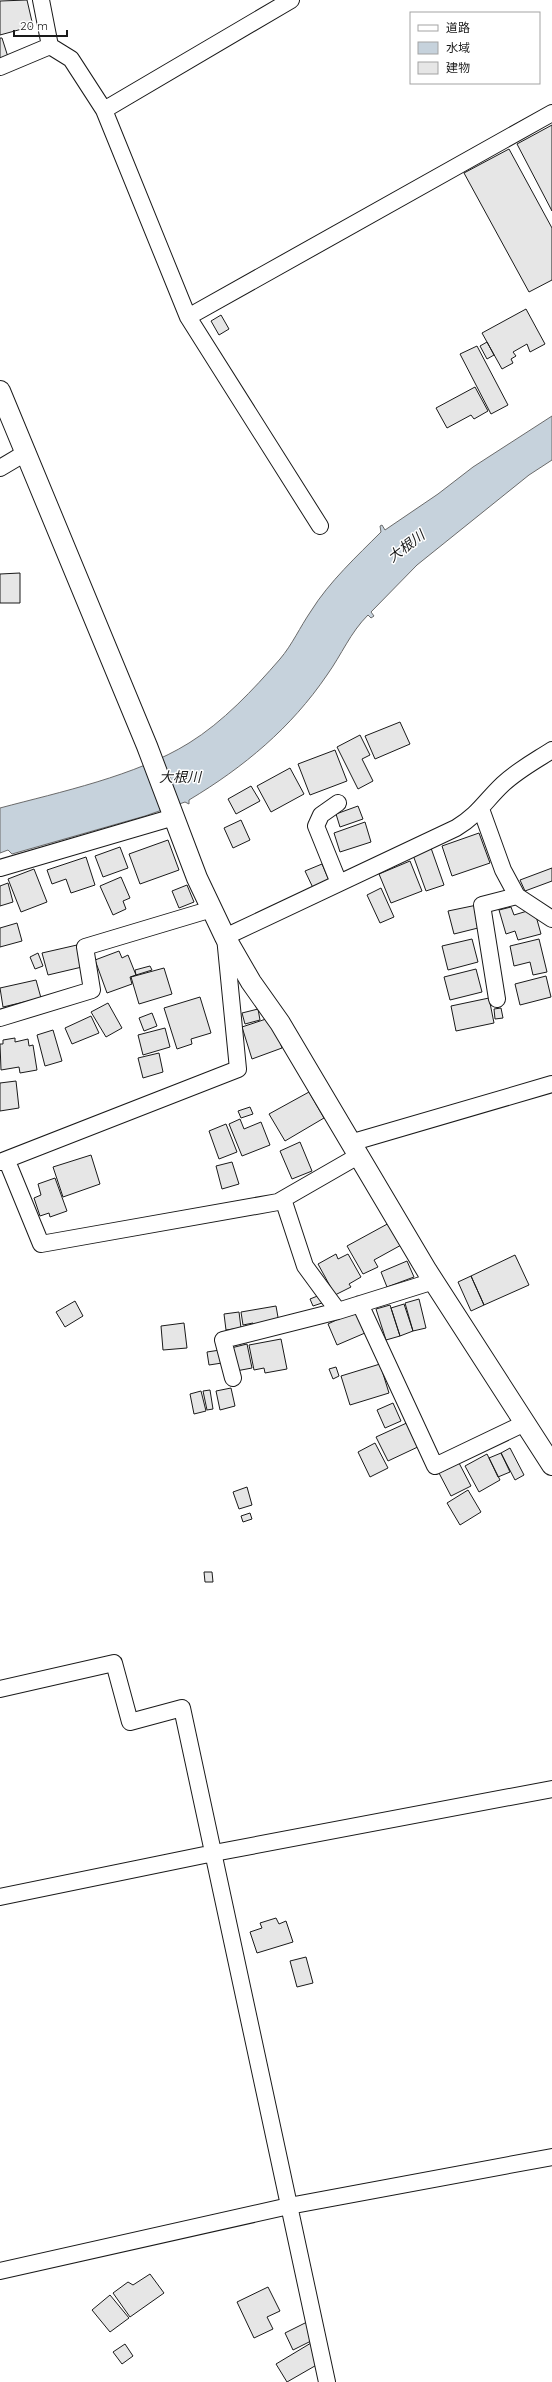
<svg xmlns="http://www.w3.org/2000/svg" width="552" height="2382" font-family="Quicksand,'Noto Sans JP',sans-serif">
  <style>
    .water { fill: #c6d2dc; stroke: #6a6a6a }
    .building { fill: #e6e6e6; stroke: #1a1a1a }
    .lines { fill: none; stroke-linecap: round; stroke-linejoin: round }
    .minor-casing { stroke: #1a1a1a; stroke-width: 18 }
    .tertiary-casing { stroke: #1a1a1a; stroke-width: 22 }
    .minor { stroke: #fff; stroke-width: 16 }
    .tertiary { stroke: #fff; stroke-width: 20 }
    .labels { text-anchor: middle; dominant-baseline: central; stroke-width: 3; stroke-linejoin: round; paint-order: stroke }
    .water-label { font-size: 14px; font-style: italic; fill: #1a1a1a; stroke: #fff }
  </style>
  <rect width="100%" height="100%" fill="#fff"/>
  <path class="water" d="M552 416V460L529 475 417 565 371 612 374 616 371 618 368 615C350 633 342 654 327 675 291 728 244 767 189 800V804L185 802 145 816 12 854 8 850 0 853V808C60 792 136 776 189 743 223 722 253 690 280 659 292 645 300 627 311 611 329 582 357 556 381 532L380 526 382 525 385 530 438 494 473 467Z"/>
  <path class="building" d="M27 0 33 26 0 35V1Z
    M0 38H2L8 57 0 59Z
    M552 125V211L517 144Z
    M509 149 552 228V280L529 292 464 173Z
    M526 309 545 344 530 352 527 344 513 352 516 356 511 359 513 363 502 369 482 333Z
    M221 315 229 329 219 335 211 321Z
    M487 342 494 355 487 359 480 346Z
    M477 346 508 405 491 414 460 354Z
    M475 387 488 411 474 419 471 415 447 428 436 408Z
    M20 573V603H0V574Z
    M400 722 410 744 375 759 365 736Z
    M360 735 370 755 362 759 373 781 358 789 337 747Z
    M335 750 347 781 310 795 298 764Z
    M290 768 304 794 271 812 257 786Z
    M251 786 260 801 236 814 228 799Z
    M358 806 363 819 340 827 336 814Z
    M241 820 250 840 233 848 224 828Z
    M365 822 371 842 340 852 334 833Z
    M479 833 490 863 452 876 442 846Z
    M168 840 179 870 140 884 129 854Z
    M120 847 128 868 103 877 95 856Z
    M431 848 444 885 426 891 413 855Z
    M86 857 95 885 71 893 66 879 52 884 47 870Z
    M410 861 422 891 391 903 379 874Z
    M322 864 330 883 314 890 305 871Z
    M552 868V881L525 891 520 880Z
    M34 869 47 902 21 912 8 879Z
    M121 877 130 898 123 901 126 909 113 915 100 886Z
    M8 883 13 902 0 906V886Z
    M187 885 194 902 179 908 172 891Z
    M381 888 394 917 380 923 367 895Z
    M477 905 482 927 454 934 448 911Z
    M511 907 514 915 534 909 541 934 518 940 515 931 506 934 499 910Z
    M17 923 22 941 0 947V928Z
    M472 939 478 962 448 970 442 946Z
    M539 939 547 972 533 975 530 962 514 966 510 946Z
    M77 945 82 967 48 975 42 953Z
    M119 951 122 958 128 955 136 975 130 977 132 984 107 993 95 960Z
    M38 953 43 966 35 969 30 957Z
    M150 966 152 970 136 975 135 970Z
    M164 968 172 994 139 1004 131 977Z
    M476 969 482 992 450 1000 444 977Z
    M546 976 551 997 520 1005 515 984Z
    M36 980 41 998 3 1007 0 988Z
    M200 997 211 1033 191 1039 192 1044 177 1049 164 1008Z
    M489 998 494 1023 456 1031 451 1006Z
    M108 1003 122 1028 106 1037 91 1012Z
    M501 1008 503 1018 495 1019 494 1009Z
    M258 1009 260 1020 245 1024 242 1013Z
    M152 1013 157 1026 144 1031 139 1018Z
    M91 1016 99 1033 72 1044 65 1028Z
    M272 1017 282 1048 252 1059 242 1027Z
    M165 1028 170 1047 143 1055 138 1035Z
    M53 1030 62 1061 45 1066 37 1035Z
    M15 1038V1042L28 1039 29 1046 33 1045 37 1070 20 1073 19 1067 1 1070 0 1044H3V1040Z
    M159 1053 163 1072 143 1078 138 1058Z
    M16 1081 19 1108 0 1111V1083Z
    M309 1092 324 1118 285 1141 269 1114Z
    M250 1107 253 1114 241 1118 238 1111Z
    M240 1119 244 1129 261 1122 270 1145 242 1156 229 1124Z
    M226 1124 237 1152 219 1159 209 1131Z
    M300 1142 312 1171 292 1179 280 1151Z
    M91 1155 100 1184 63 1197 53 1167Z
    M232 1162 239 1184 222 1189 216 1166Z
    M55 1178 67 1211 50 1217 49 1213 40 1216 34 1198 41 1195 38 1184Z
    M391 1222 403 1244 374 1260 378 1267 363 1274 347 1246Z
    M336 1254 338 1259 348 1254 361 1277 349 1284 351 1287 335 1295 318 1264Z
    M515 1255 529 1285 484 1305 471 1276Z
    M407 1261 414 1277 387 1287 381 1272Z
    M471 1276 484 1305 471 1311 458 1282Z
    M320 1295 322 1303 313 1306 310 1299Z
    M419 1299 426 1328 413 1331 405 1303Z
    M75 1301 83 1316 65 1327 56 1312Z
    M404 1304 413 1331 400 1336 391 1308Z
    M390 1305 400 1336 386 1340 376 1309Z
    M276 1306 279 1323 253 1327V1323L243 1325 241 1312Z
    M355 1311 365 1333 337 1345 328 1324Z
    M239 1312 241 1328 226 1330 224 1314Z
    M184 1323 187 1348 163 1350 161 1326Z
    M281 1339 287 1369 265 1373 264 1368 254 1370 249 1345Z
    M247 1344 252 1368 236 1371 231 1348Z
    M220 1350 222 1363 209 1365 207 1352Z
    M380 1364 389 1393 350 1405 341 1376Z
    M336 1367 339 1376 333 1379 329 1369Z
    M231 1388 235 1406 220 1410 216 1391Z
    M210 1390 213 1409 207 1410 203 1391Z
    M201 1391 206 1411 194 1414 190 1394Z
    M393 1403 401 1421 385 1428 377 1410Z
    M411 1421 422 1445 388 1461 376 1437Z
    M375 1443 388 1468 370 1477 358 1452Z
    M510 1448 524 1475 515 1480 501 1453Z
    M501 1453 510 1472 498 1477 489 1458Z
    M487 1454 500 1480 479 1492 465 1466Z
    M459 1463 471 1486 451 1496 439 1473Z
    M247 1487 252 1505 239 1509 233 1492Z
    M468 1490 481 1512 460 1525 447 1503Z
    M250 1513 252 1519 243 1522 241 1516Z
    M204 1572H212L213 1582H205Z
    M276 1918 279 1924 286 1921 293 1942 257 1953 250 1932 262 1928 260 1923Z
    M306 1957 313 1983 297 1987 290 1961Z
    M150 2274 164 2293 130 2317 113 2293 128 2282 133 2285Z
    M268 2287 280 2311 267 2317 273 2329 254 2338 237 2302Z
    M110 2295 129 2318 110 2332 92 2310Z
    M307 2322 315 2339 293 2350 285 2333Z
    M316 2340 327 2359 287 2382 276 2364Z
    M125 2344 133 2356 122 2364 113 2352Z"/>
  <g class="lines">
    <defs>
      <path id="minor" d="M41 0 50 46
        M0 67 50 46 71 59 104 110 188 317 320 526
        M104 110 291 0
        M188 317 552 113
        M0 468 27 452
        M338 803 321 815 316 826 339 883
        M481 809 503 870 517 896 552 919
        M0 868 174 817
        M497 999 482 905 517 896
        M0 1018 92 990 85 947 212 909
        M350 1143 552 1084
        M7 1161 41 1244 278 1202 358 1156
        M0 1162 238 1069 225 937 456 828C479 814 485 801 503 784 518 770 535 761 552 750
        M283 1199 305 1266 338 1311 434 1281
        M360 1304 435 1466 525 1423
        M233 1378 223 1340 338 1311
        M0 1689 114 1663 130 1722 182 1708 327 2382
        M0 1897 214 1853 552 1789
        M0 2271 289 2206 552 2157"/>
      <path id="tertiary" d="M0 391 147 746 197 878 225 937 251 982 280 1023 427 1271 552 1465"/>
    </defs>
    <use href="#minor" class="minor-casing"/>
    <use href="#tertiary" class="tertiary-casing"/>
    <use href="#minor" class="minor"/>
    <use href="#tertiary" class="tertiary"/>
  </g>
  <g class="labels">
    <g class="water-label">
      <text transform="translate(406 546) rotate(-37)">大根川</text>
      <text x="180" y="777">大根川</text>
    </g>
  </g>
  <rect x="410" y="12" width="130" height="72" fill="#ffffff" stroke="#a3a3a3"/>
  <rect x="418" y="25" width="20" height="6" fill="#ffffff" stroke="#a3a3a3"/>
  <text x="446" y="32" font-size="12" fill="#1a1a1a">道路</text>
  <rect x="418" y="42" width="20" height="12" fill="#c6d2dc" stroke="#a3a3a3"/>
  <text x="446" y="52" font-size="12" fill="#1a1a1a">水域</text>
  <rect x="418" y="62" width="20" height="12" fill="#e6e6e6" stroke="#a3a3a3"/>
  <text x="446" y="72" font-size="12" fill="#1a1a1a">建物</text>
  <path d="M14 30v6h53v-6" fill="none" stroke="#1a1a1a" stroke-width="2"/>
  <text x="20" y="30" font-size="12" fill="#1a1a1a" stroke="#ffffff" stroke-width="3" paint-order="stroke">20 m</text>
</svg>
